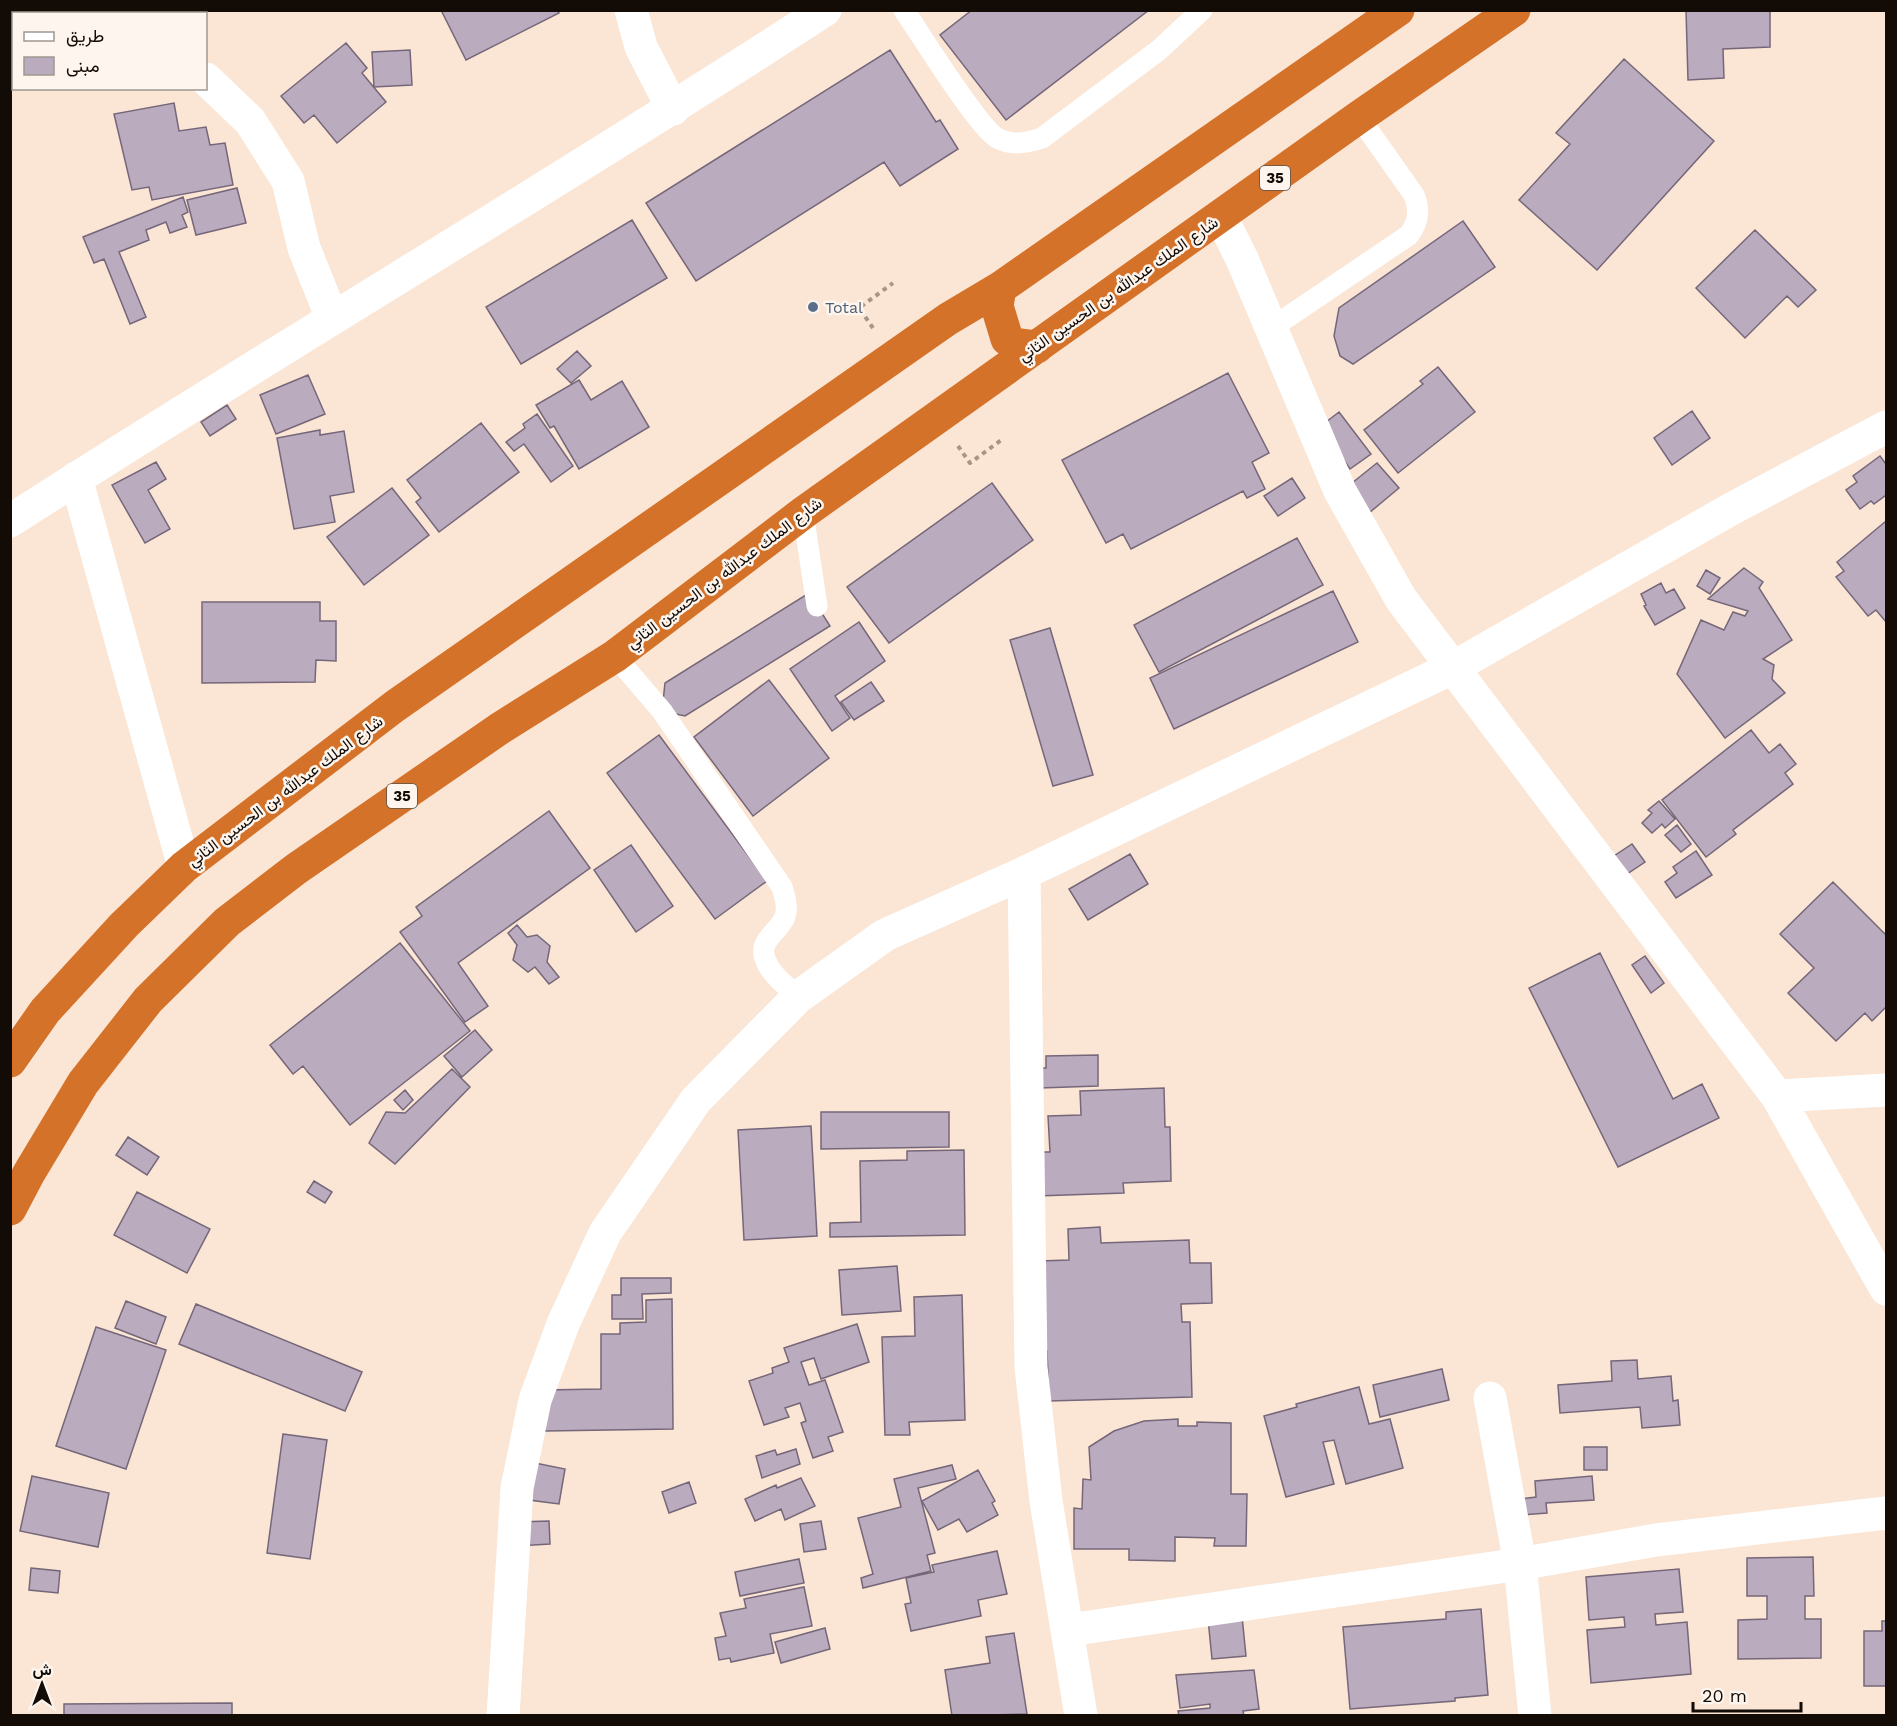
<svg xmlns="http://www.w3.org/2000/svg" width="1897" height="1726" font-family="'Work Sans',Vazirmatn,sans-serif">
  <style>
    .building { fill: #baabbf; stroke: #756779; stroke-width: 1.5 }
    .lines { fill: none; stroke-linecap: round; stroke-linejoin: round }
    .path { stroke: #a69689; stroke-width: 4; stroke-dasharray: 4.5 4.5; stroke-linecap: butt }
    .lane { stroke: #fff; stroke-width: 21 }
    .street { stroke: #fff; stroke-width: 33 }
    .secondary { stroke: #fff; stroke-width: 33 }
    .highway { stroke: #d57229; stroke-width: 33 }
    .service-dot { fill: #5c6f8a; stroke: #fdf5ee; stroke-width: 2 }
    .labels { text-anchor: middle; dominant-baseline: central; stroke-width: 5; stroke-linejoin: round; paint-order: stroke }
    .shield { fill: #fdf5ee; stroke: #59524c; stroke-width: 1.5 }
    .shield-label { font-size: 15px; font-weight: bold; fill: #130c06 }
    .street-label { font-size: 16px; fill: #130c06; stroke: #fdf5ee }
    .service-label { font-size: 16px; fill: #4e5e75; stroke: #fdf5ee; text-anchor: start }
  </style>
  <rect width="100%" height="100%" fill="#fbe5d4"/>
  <path class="building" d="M441 10H557L559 13 466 60Z
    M972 10H1149L1006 120 940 35Z
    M1686 10H1770V47L1723 49 1724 78 1688 80Z
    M346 43 367 68 362 73 386 102 337 143 314 115 304 123 281 96Z
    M410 50 412 85 374 87 372 52Z
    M890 50 936 122 940 120 958 149 900 186 884 162 696 281 646 203Z
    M1624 59 1714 141 1597 270 1519 200 1570 144 1556 133Z
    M174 103 179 131 206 127 210 145 225 143 233 185 152 200 149 187 132 190 114 114Z
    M237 188 246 223 196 235 187 200Z
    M183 197 188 212 182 215 187 227 170 233 166 222 146 230 149 240 119 252 146 317 130 324 104 259 94 263 83 237Z
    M632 220 667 278 521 364 486 307Z
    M1463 221 1495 267 1353 364 1340 356 1334 336 1339 308Z
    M1755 230 1816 290 1798 307 1787 296 1745 338 1696 288Z
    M577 351 591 366 571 383 557 369Z
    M1438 367 1475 412 1398 473 1364 430 1423 384 1420 381Z
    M1228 373 1269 453 1252 462 1265 489 1247 498 1243 491 1131 549 1123 534 1106 543 1062 460Z
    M308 375 325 414 276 434 260 395Z
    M579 380 591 400 622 381 649 427 579 469 554 426 550 428 536 405Z
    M227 405 236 419 210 436 201 422Z
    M1692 411 1710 438 1672 465 1654 438Z
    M1339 412 1371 454 1350 469 1326 434V422Z
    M537 414 573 466 551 482 524 444 514 451 506 442 525 428 523 424Z
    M481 423 519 472 439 532 416 502 421 498 407 480Z
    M320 430V435L344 431 354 492 330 496 335 522 294 529 277 438Z
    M1880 456 1886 464V495L1874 504 1871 501 1860 509 1846 490 1857 482 1853 476Z
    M156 462 166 479 148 490 170 529 145 543 112 485Z
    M1377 463 1399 488 1369 513 1347 487Z
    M1292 478 1305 498 1278 516 1264 496Z
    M992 483 1033 540 889 643 847 587Z
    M392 488 429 535 364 585 327 537Z
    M1886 521V622L1876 610 1868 616 1836 577 1844 571 1837 562Z
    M1297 538 1323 585 1159 672 1134 625Z
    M1744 568 1763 582 1759 588 1792 640 1763 659 1774 665 1772 679 1785 693 1725 738 1677 674 1701 620 1724 630 1733 612 1745 616 1748 611 1708 599Z
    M1706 570 1720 578 1710 594 1697 586Z
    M1661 583 1666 593 1674 589 1685 608 1655 625 1644 606 1646 605 1641 594Z
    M1333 591 1358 642 1174 729 1150 678Z
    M809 593 830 626 685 716 662 711 665 683Z
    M202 602H320V621H336V661L316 660 315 682 202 683Z
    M859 622 885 661 835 696 850 718 832 731 790 669Z
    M1050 628 1093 775 1053 786 1010 640Z
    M769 680 829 758 753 816 694 737Z
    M871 682 884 701 854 720 841 702Z
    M1751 730 1769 753 1780 744 1796 764 1785 773 1793 784 1733 830 1736 834 1706 857 1662 800Z
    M659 735 767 881 715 919 607 773Z
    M1659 801 1675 819 1665 828 1662 824 1652 833 1642 823 1652 813 1648 810Z
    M549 811 590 868 458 963 488 1006 465 1022 400 932 422 916 416 907Z
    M1677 825 1691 844 1681 852 1665 835Z
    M1632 844 1645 862 1624 876 1611 858Z
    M631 845 673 906 636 932 594 870Z
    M1696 851 1712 875 1676 898 1665 882 1677 873 1673 867Z
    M1130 854 1148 884 1088 920 1069 889Z
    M1833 882 1886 935V1007L1872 1021 1865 1013 1836 1041 1788 993 1814 968 1780 934Z
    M517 925 527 937 537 935 550 946 547 962 559 977 549 984 535 967 528 972 513 960 517 945 508 933Z
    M400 943 470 1031 350 1125 303 1066 293 1074 270 1045Z
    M1600 953 1673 1099 1702 1084 1719 1118 1618 1167 1529 988Z
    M1645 956 1664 983 1651 993 1632 965Z
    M475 1030 492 1050 462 1077 444 1056Z
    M1098 1055V1086L1040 1088V1068H1046V1056Z
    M452 1069 470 1087 395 1164 369 1143 386 1112 405 1113Z
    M1164 1088 1165 1127H1170L1171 1181 1123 1183 1124 1193 1037 1196 1035 1152H1050L1048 1116 1081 1115 1080 1091Z
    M405 1090 413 1100 403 1110 394 1100Z
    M821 1112H949V1147L821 1149Z
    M811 1126 817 1236 744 1240 738 1130Z
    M128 1137 159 1157 147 1175 116 1155Z
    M964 1150 965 1235 830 1237V1223L861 1222 860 1161 907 1160V1151Z
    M314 1181 332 1192 325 1203 307 1192Z
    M137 1192 210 1229 187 1273 114 1235Z
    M1100 1227 1101 1243 1189 1240 1190 1263H1211L1212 1303 1181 1304 1182 1322H1190L1192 1397 1049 1401 1047 1351 1042 1352 1039 1261 1069 1260 1068 1229Z
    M897 1266 901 1311 842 1315 839 1270Z
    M621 1278H671V1293L642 1294 643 1319H612V1295H621Z
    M962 1295 965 1420 909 1422 910 1435H885L882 1337 915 1336 914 1297Z
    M672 1299 673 1429 545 1431 544 1390 601 1389V1334H620V1323L646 1322V1300Z
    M126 1301 166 1317 156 1344 115 1328Z
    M196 1304 362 1372 345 1411 179 1344Z
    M857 1324 869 1362 821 1379 814 1358 801 1362 809 1385 825 1380 843 1432 828 1437 833 1451 813 1458 801 1423 806 1421 800 1403 785 1408 789 1417 764 1425 749 1381 773 1373 772 1368 789 1362 784 1348Z
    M96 1327 166 1350 126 1469 56 1446Z
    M1637 1360 1638 1379 1671 1376 1673 1401 1678 1400 1680 1425 1642 1428 1640 1407 1560 1413 1558 1385 1612 1381 1611 1361Z
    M1442 1369 1449 1400 1380 1417 1373 1385Z
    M1359 1387 1369 1424 1390 1419 1403 1468 1346 1484 1334 1440 1323 1442 1334 1484 1286 1497 1264 1416 1297 1407 1296 1404Z
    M1178 1419V1426H1197V1422L1231 1423V1494H1247L1246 1546H1214L1215 1538 1175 1537V1561L1129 1560V1549H1074V1508L1082 1509 1083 1479 1091 1480 1089 1447 1114 1431 1144 1421Z
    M283 1434 327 1440 310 1559 267 1553Z
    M1584 1447H1607V1470H1584Z
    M796 1449 800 1464 762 1478 756 1456 775 1450 777 1455Z
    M535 1463 565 1469 559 1504 529 1500Z
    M952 1465 956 1479 918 1488 935 1553 927 1555 931 1571 863 1588 861 1578 873 1574 858 1518 901 1507 894 1479Z
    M978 1470 995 1501 992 1503 998 1515 967 1532 959 1519 938 1530 922 1501Z
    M32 1476 109 1493 98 1547 20 1531Z
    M1592 1476 1594 1500 1546 1503 1547 1513 1520 1515 1519 1499 1536 1497 1535 1481Z
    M801 1478 815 1506 785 1520 781 1509 755 1521 745 1499 776 1485 777 1488Z
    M689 1482 696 1503 669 1513 662 1492Z
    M549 1521 550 1544 517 1546 516 1522Z
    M821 1521 826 1549 804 1552 800 1524Z
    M997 1551 1007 1594 978 1600 981 1616 911 1631 905 1604 911 1603 906 1578 934 1572 932 1565Z
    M1813 1557 1814 1596H1805V1619H1821V1658L1738 1659V1620L1767 1619V1596H1747V1558Z
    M799 1559 804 1583 740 1596 735 1572Z
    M31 1568 60 1571 58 1593 29 1590Z
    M1679 1569 1683 1612 1655 1614 1656 1625 1687 1622 1691 1674 1591 1683 1587 1630 1625 1627 1624 1617 1589 1620 1586 1577Z
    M804 1587 812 1626 770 1634 774 1653 731 1662 730 1658 719 1660 715 1638 726 1636 720 1613 746 1608 744 1599Z
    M1481 1609 1488 1695 1455 1698V1701L1350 1709 1343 1627 1446 1619V1612Z
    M1242 1616 1246 1656 1212 1659 1208 1619Z
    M1882 1621H1886V1686H1864V1631H1882Z
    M825 1628 830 1649 781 1663 775 1642Z
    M1014 1633 1027 1714 952 1716 945 1670 990 1663 986 1637Z
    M1254 1670 1259 1709 1243 1711 1244 1716H1179L1178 1711 1210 1708V1704L1180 1708 1176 1675Z
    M232 1703V1716H64V1704Z"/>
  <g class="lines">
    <path class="path" d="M873 328 859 308 893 283
      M958 446 970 463 1004 438"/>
    <path class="lane" d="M904 10C921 35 977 126 997 138 1012 146 1027 143 1042 138L1159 50 1202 10
      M1270 329 1409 235C1419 221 1420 210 1414 195L1359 117
      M803 513 817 606
      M615 656 662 711 782 887C785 897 789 909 784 919 774 937 754 942 769 967 775 978 789 988 798 997"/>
    <path class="street" d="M631 10 641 47 673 109
      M10 31H14
      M206 79 250 121 288 181 304 248 332 318
      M1221 217 1242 259 1340 491 1401 599 1777 1096 1886 1289
      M76 478 184 867
      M1024 873 1031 1367 1046 1501 1081 1716
      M1777 1096 1886 1090
      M1490 1398 1520 1564 1535 1716
      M1069 1630 1520 1564 1656 1540 1886 1513
      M503 1716 517 1488 535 1400 563 1324 605 1233 696 1100 798 997 885 935 1024 873 1454 667 1733 508 1886 427"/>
    <path class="secondary" d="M10 521C280 347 556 185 825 10"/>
    <path class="highway" d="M1000 288 997 306 1007 339 1014 344 1037 347
      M10 1061 45 1011 124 925 184 867 395 706 948 319 1000 288 1398 10
      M10 1209 29 1173 83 1083 148 1000 227 922 296 869 499 729 615 656 803 513 1359 117 1514 10"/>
  </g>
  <circle class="service-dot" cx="813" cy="307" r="6"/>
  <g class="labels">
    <g class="shield">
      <rect x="1260" y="166" width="30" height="24" rx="4.5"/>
      <rect x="387" y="784" width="30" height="24" rx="4.5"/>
    </g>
    <g class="shield-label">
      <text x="1275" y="178">35</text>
      <text x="402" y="796">35</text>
    </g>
    <g class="street-label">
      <text transform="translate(1118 289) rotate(-35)">شارع الملك عبدالله بن الحسين الثاني</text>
      <text transform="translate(724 573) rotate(-37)">شارع الملك عبدالله بن الحسين الثاني</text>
      <text transform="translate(285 791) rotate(-37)">شارع الملك عبدالله بن الحسين الثاني</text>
    </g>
    <g class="service-label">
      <text x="825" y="307">Total</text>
    </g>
  </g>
  <rect width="1897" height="1726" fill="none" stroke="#130c06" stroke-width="24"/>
  <rect x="12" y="12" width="195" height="78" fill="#fdf5ee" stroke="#9f9891" stroke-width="1.5"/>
  <rect x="24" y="32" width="30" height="9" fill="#ffffff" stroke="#9f9891" stroke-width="1.5"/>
  <text x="66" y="42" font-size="18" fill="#130c06">طريق</text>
  <rect x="24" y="57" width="30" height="18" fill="#baabbf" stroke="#9f9891" stroke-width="1.5"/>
  <text x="66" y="72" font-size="18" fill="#130c06">مبنى</text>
  <g transform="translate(42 1684)" stroke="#fdf5ee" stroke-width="4.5" paint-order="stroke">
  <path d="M0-4.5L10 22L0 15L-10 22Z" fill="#130c06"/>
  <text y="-9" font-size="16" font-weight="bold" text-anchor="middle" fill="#130c06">ش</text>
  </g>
  <path d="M1693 1702v9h108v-9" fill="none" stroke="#130c06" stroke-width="3"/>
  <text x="1702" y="1702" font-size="18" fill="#130c06" stroke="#fdf5ee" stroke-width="4.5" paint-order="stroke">20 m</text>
</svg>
